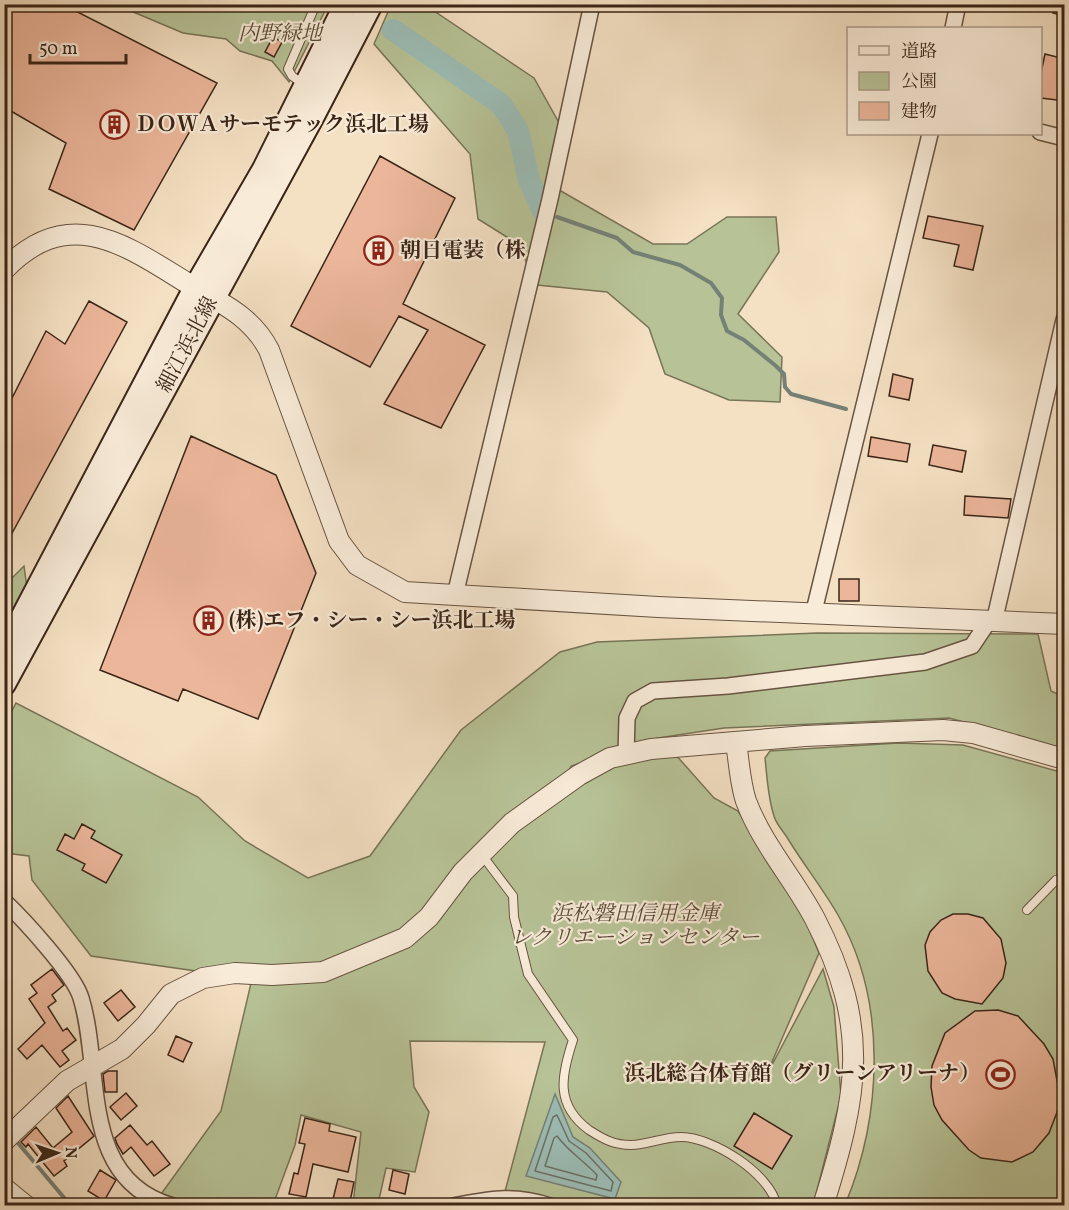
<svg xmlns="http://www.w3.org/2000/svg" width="1069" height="1210" font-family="Vollkorn,'Noto Serif JP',serif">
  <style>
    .green { fill: #b7c397; stroke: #787457; stroke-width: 1.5 }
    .water { fill: #9cbdb6; stroke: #758076; stroke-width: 1.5 }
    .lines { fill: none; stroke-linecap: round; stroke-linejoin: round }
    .shore { stroke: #6b7166; stroke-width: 1.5 }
    .stream { stroke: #758076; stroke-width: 4 }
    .river { stroke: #9cbdb6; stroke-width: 22 }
    .building { fill: #ecb69b; stroke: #3a2517; stroke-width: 1.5 }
    .service-casing { stroke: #685442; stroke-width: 10 }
    .minor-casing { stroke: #685442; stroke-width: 18 }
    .tertiary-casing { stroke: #685442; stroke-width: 22 }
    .secondary-casing { stroke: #3a2517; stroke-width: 26 }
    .service { stroke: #f8ebd8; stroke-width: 8 }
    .minor { stroke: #f8ebd8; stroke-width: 15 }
    .tertiary { stroke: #f8ebd8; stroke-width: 20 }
    .secondary { stroke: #f8ebd8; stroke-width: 22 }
    .labels { text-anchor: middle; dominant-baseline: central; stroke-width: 4.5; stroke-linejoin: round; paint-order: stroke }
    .park-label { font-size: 21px; font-style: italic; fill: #594c37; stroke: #f8ebd8 }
    .poi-label { font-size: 21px; font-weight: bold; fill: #3a2517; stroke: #f8ebd8; text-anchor: start }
    .street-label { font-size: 21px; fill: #3a2517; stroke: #f8ebd8 }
  </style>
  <rect width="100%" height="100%" fill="#f4e0c3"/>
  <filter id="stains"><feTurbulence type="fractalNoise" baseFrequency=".00333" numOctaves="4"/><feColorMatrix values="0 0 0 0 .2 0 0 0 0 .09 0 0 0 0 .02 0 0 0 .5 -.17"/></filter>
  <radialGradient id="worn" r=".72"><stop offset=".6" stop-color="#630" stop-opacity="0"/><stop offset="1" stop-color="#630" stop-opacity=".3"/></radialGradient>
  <path class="green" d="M124 5H328L289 82 272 61 240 51 226 39 183 33 131 11Z
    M391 5H425L534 78 563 130 554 187 653 244H687L727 217H776L779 252 738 314 782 357 780 402 729 400 665 374 649 328 607 292 537 285 518 244 478 219 470 154 374 44Z
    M24 566 27 588 5 631V585Z
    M817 633 1038 634 1051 691 1064 697V749L949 718 724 728 658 738 571 766 553 802 614 766 675 754 714 798 738 811 804 917 819 953 765 1078 823 969 834 1007 841 1096 813 1206H566L521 1193 504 1195 545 1042 410 1041 414 1087 429 1112 415 1172 386 1168 378 1204 353 1205 361 1132 301 1115 295 1145 273 1205H215L159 1197 221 1111 252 979 91 956 32 880 29 856 5 853 4 726 16 703 198 797 245 841 308 878 370 856 461 730 560 652 597 642Z
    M898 743 963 745 1064 773V1205H845C882 1116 888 1002 838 915 823 889 804 865 788 839 784 832 776 824 774 816 768 798 767 777 765 758L770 751Z"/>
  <path class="water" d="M555 1094 573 1137 590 1148 621 1182 615 1199 526 1176Z"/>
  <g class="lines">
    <path class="shore" d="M557 1115 569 1141 586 1153 613 1182 611 1191 535 1171 553 1117Z
      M557 1136C568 1151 584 1161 597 1175L596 1180 545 1166 554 1138Z"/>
    <path class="stream" d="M557 217 617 238 633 252 680 265 711 283 722 298 721 315 727 331 744 340 776 366 784 374 785 387 791 394 846 409
      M18 1143 71 1206"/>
    <path class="river" d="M393 30 501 104 518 131 529 180 543 211"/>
  </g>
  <path class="building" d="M4 4H62L217 83 134 230 49 189 66 143 4 107Z
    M1056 4H1065V16L1053 13Z
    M273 37 282 42 274 57 265 52Z
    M1045 54 1065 59V93L1057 100 1041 98V73Z
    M380 156 455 198 403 304 485 345 441 428 384 404 428 330 399 316 370 367 291 326Z
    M928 216 983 226 973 270 954 266 959 245 923 238Z
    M89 301 127 322 4 548V414L46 331 65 344Z
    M893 374 913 379 909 400 889 396Z
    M191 436 276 475 316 573 258 719 183 689 178 701 100 670Z
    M871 437 910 444 907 462 868 456Z
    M933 445 966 451 962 472 929 465Z
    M965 496 1011 499 1008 518 964 515Z
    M839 579H859V601H839Z
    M82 824 95 831 91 838 122 855 106 883 82 870 85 864 57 850 65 834 74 839Z
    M953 914H968L983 918 1001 939 1006 963 1003 978 982 1004 955 999 942 993 928 971 925 945 930 932 941 920Z
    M52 969 64 985 52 995 56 1001 48 1007 63 1031 67 1028 76 1040 62 1051 69 1060 60 1067 42 1045 27 1059 18 1049 45 1023 29 999 37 993 31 985Z
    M121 990 135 1007 118 1021 104 1003Z
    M998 1010 1018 1016 1044 1044 1053 1059 1059 1091V1107L1049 1133 1033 1152 1012 1162 981 1158 969 1150 942 1120 934 1105 931 1087 932 1066 945 1033 975 1011Z
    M176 1036 192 1043 183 1062 168 1055Z
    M108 1071H117V1092H105L103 1074Z
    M126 1093 137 1106 121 1120 110 1107Z
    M68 1096 94 1136 64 1161 67 1166 54 1176 28 1144 26 1147 21 1142 36 1127 53 1148 72 1132 56 1108Z
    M754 1113 792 1136 772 1169 734 1146Z
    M305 1118 330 1124 329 1131 356 1137 348 1172 313 1164 306 1197 289 1194 294 1173 298 1174 305 1144 299 1143Z
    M130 1125 147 1145 152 1141 170 1164 154 1176 131 1147 123 1154 117 1144 115 1138Z
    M100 1170 116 1180 104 1201 88 1191Z
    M393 1170 409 1174 405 1194 389 1190Z
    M338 1179 354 1182 350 1202 333 1199Z"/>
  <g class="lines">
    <defs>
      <path id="service" d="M303 84 292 76 288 69 316 4
        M482 855 513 896 514 917 528 974 573 1040C561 1076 555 1105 589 1130 603 1139 614 1145 631 1145 647 1145 663 1137 681 1137 712 1137 770 1173 777 1206
        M1027 910 1056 880"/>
      <path id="minor" d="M953 28 958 4
        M1040 132 1064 138
        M455 595 550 199 592 4
        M813 615 930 134
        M994 622 1064 320
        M626 755 627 718 635 701 653 691 728 686 925 662 972 646 988 622
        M4 901C23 919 74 974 81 998 103 1069 78 1180 173 1206
        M453 1206C491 1199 513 1194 550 1206"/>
      <path id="tertiary" d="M4 270C70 201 128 247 192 286 223 304 252 317 269 350L339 541 357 565 405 592 658 607 1064 624
        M736 743C739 761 740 783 746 801 762 844 794 879 815 919 871 1028 858 1094 823 1206
        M4 1141 67 1081 122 1049 146 1025 171 994 203 978 235 973 272 975 323 972 405 938 429 917 463 872 512 823 579 775 610 758 651 749 805 736 943 730 973 733 1064 759
        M4 1188 26 1206"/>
      <path id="secondary" d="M4 652 195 288 264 169 346 4
        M4 684 314 114 371 4"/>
    </defs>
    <use href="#service" class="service-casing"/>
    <use href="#minor" class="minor-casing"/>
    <use href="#tertiary" class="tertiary-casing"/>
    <use href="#secondary" class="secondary-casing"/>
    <use href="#service" class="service"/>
    <use href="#minor" class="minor"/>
    <use href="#tertiary" class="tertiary"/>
    <use href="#secondary" class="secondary"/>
  </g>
  <defs>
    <symbol id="building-ring" viewBox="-11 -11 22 22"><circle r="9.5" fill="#f8ebd8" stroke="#8f2418" stroke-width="1.5"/><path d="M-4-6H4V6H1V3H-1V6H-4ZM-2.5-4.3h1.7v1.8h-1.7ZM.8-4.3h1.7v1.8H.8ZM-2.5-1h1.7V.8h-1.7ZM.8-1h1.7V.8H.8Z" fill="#8f2418"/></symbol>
    <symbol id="stadium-ring" viewBox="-11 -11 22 22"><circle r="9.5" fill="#f8ebd8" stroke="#8f2418" stroke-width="1.5"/><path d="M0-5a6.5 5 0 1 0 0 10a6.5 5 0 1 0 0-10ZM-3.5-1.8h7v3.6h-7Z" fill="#8f2418"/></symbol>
  </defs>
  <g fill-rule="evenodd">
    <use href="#building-ring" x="98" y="108" width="33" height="33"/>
    <use href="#building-ring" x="362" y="234" width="33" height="33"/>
    <use href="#building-ring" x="192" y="604" width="33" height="33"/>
    <use href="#stadium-ring" x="984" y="1058" width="33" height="33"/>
  </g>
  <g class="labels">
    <g class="park-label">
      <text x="280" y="34">内野緑地</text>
      <text x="635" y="914">浜松磐田信用金庫<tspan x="635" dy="24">レクリエーションセンター</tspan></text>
    </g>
    <g class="poi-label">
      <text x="135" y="125">ＤＯＷＡサーモテック浜北工場</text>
      <text x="400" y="251">朝日電装（株</text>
      <text x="229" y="621">(株)エフ・シー・シー浜北工場</text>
      <text x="980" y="1074" text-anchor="end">浜北総合体育館（グリーンアリーナ）</text>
    </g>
    <g class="street-label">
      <text transform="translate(188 345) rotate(-62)">細江浜北線</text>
    </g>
  </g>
  <rect width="1069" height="1210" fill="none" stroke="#f4e0c3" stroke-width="24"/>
  <rect x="6" y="6" width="1057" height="1198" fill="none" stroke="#3a2517" stroke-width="3"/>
  <rect x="12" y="12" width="1045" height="1186" fill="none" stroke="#3a2517" stroke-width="1.5"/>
  <rect x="847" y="27" width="195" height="108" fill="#f8ebd8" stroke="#ac9c8b" stroke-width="1.5"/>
  <rect x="859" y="46" width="30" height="9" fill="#f8ebd8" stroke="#ac9c8b" stroke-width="1.5"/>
  <text x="901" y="57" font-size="18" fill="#3a2517">道路</text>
  <rect x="859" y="72" width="30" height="18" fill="#b7c397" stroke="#ac9c8b" stroke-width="1.5"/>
  <text x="901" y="87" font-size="18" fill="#3a2517">公園</text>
  <rect x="859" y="102" width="30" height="18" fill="#ecb69b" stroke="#ac9c8b" stroke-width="1.5"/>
  <text x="901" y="117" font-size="18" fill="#3a2517">建物</text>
  <g transform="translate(57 1153) rotate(88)" stroke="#f8ebd8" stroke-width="4.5" paint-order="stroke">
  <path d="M0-4.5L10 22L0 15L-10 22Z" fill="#3a2517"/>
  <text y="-9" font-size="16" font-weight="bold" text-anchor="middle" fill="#3a2517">N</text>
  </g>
  <path d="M30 54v9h96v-9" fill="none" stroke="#3a2517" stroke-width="3"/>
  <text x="39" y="54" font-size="18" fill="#3a2517" stroke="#f8ebd8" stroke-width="4.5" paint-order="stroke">50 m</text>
  <rect width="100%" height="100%" filter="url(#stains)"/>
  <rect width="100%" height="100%" fill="url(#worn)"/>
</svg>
